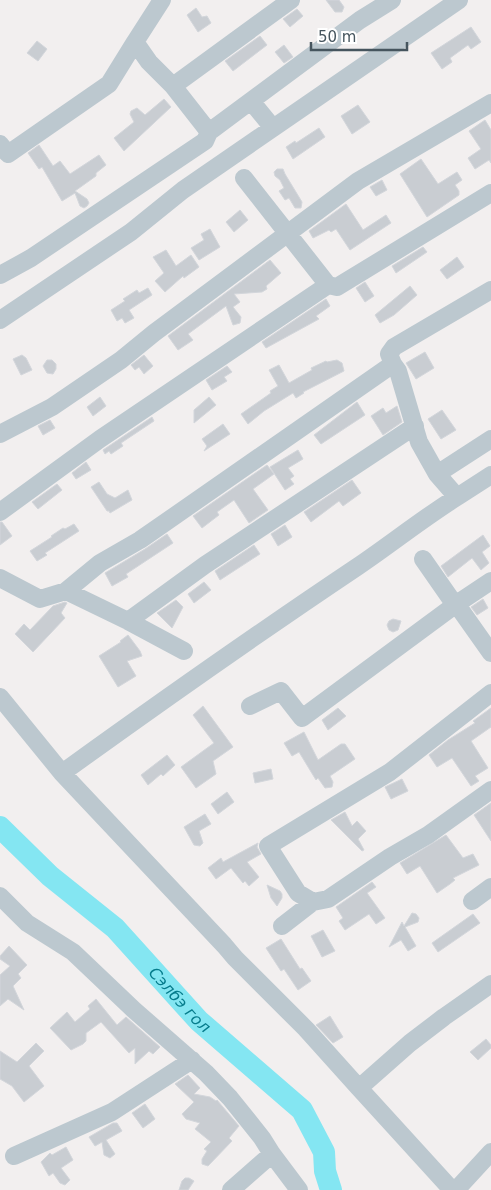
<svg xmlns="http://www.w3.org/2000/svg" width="491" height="1190" font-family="'DejaVu Sans',sans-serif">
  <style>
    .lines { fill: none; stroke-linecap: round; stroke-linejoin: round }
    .river { stroke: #84e6f2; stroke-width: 22 }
    .building { fill: #c9cdd2; stroke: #d3d6db }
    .minor { stroke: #bcc8cf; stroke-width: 18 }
    .labels { text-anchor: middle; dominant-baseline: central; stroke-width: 4.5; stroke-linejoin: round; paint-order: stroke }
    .water-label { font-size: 16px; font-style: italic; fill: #067c8c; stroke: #fff }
  </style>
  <rect width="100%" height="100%" fill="#f2efef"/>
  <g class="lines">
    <path class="river" id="s1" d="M0 827 50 876 115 928 199 1021 302 1110 324 1152 325 1171 331 1190"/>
  </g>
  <path class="building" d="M326 0H339L344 7 342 12H335Z
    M196 8 202 17 207 16 211 23 198 32 187 15Z
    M297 9 303 16 290 27 283 19Z
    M471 27 481 42 471 49 468 45 450 58 452 62 442 69 431 53Z
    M260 36 267 45 233 71 225 61Z
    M37 41 47 49 38 61 27 53Z
    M284 45 293 57 284 63 275 52Z
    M164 99 171 107 124 151 114 138 134 122 130 114 131 111 137 108 145 115Z
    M358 105 370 122 352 134 341 116Z
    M485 120 491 130V163L489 160 475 169 468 158 481 149 469 131Z
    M319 128 325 137 293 159 286 147 295 141 296 143Z
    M39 145 53 166 60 161 70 174 99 155 106 165 96 173V176L75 191 87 199 89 203 87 206 84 208 80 206 75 193 62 201 42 167 39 169 28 153Z
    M421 159 438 184 457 172 462 180 455 185 459 191V195L427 217 400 174Z
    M277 169H283L285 174 302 202 301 208H295L289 198 285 200 279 191 284 188 280 180 275 176 274 172Z
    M382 180 387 190 376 196 370 187Z
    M346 204 363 230 386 215 391 223 350 250 336 229 331 232 329 230 313 238 309 231Z
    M240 210 248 220 234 232 226 222Z
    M210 229 220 247 199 260 191 248 204 240 201 234Z
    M423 247 427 252 396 273 392 266Z
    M166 250 176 266 191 255 199 267 184 278 183 276 165 292 155 281 164 273 153 257Z
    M457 257 464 267 447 279 440 270Z
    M270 260 281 273 266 286 267 289 262 292 234 294 240 302 233 307 241 317 240 323 233 325 226 306 188 334 193 340 178 350 168 336Z
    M365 282 374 296 365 302 356 288Z
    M410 286 417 295 394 315 380 323 375 315Z
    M148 288 152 295 129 310 134 318 125 323 122 318 117 321 111 310 125 301 123 299 137 290 139 293Z
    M326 299 330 306 316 316 319 319 266 348 262 342Z
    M425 352 434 368 416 379 406 363Z
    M22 355 26 358 32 370 21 375 13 359Z
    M144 355 153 366 144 374 139 367 135 370 131 365Z
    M47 360H52L56 364V369L53 374 47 373 43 366Z
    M337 360 342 363 344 371 303 392 304 393 296 398 293 393 264 411 248 424 241 414 271 393 270 391 278 386 269 370 279 365 289 383 312 370 311 368 326 361 327 362Z
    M227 366 232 372 224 377 227 381 212 390 206 380Z
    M100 397 106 406 93 416 87 407Z
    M209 397 216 405 194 423V410Z
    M357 402 365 415 321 444 314 435Z
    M397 406 402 422 383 435 371 416 383 408 386 413Z
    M442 410 456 430 441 439 428 419Z
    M152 417 154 421 121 443 123 446 111 454 109 451 105 454 103 450Z
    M50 420 55 428 43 435 38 426Z
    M223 424 230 434 204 451 207 446 202 439Z
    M298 450 303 459 288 468 294 476 290 479 294 484 285 490 270 467Z
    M86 462 91 470 76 479 72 473Z
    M267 465 274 474 253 489 268 510 249 523 234 500 217 512 219 515 202 528 193 516Z
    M352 480 361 493 343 506 339 501 311 522 304 512Z
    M99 482 107 494 115 498 128 490 132 500 110 513 109 511H107L91 487Z
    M57 484 62 490 38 509 32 502Z
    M0 522H2L12 536 0 545Z
    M74 524 79 531 45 553 47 555 37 561 30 551 52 537 51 536 63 528 65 529Z
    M285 525 292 537 278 546 271 534Z
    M167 534 173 543 126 574 128 577 112 586 105 573 145 549Z
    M483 535 490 546 482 552 489 563 481 570 472 558 448 577 441 566Z
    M254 545 260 554 220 580 215 571Z
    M204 582 211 590 194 603 188 594Z
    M483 599 488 608 477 615 471 607Z
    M176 600 183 607 172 628 157 613Z
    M65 602 67 603 61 613 65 618 33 652 15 634 24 624 30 630 53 606Z
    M393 619 401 621 398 630 393 632 389 630 387 625 389 621Z
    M128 635 140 651 142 656 127 661 136 676 118 687 99 656 121 642 120 641Z
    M203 706 233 747 213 761 216 774 196 788 181 767 214 743 193 715Z
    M338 708 346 716 328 730 322 720Z
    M491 708V727L471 741 488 768 475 776 479 781 471 786 452 758 437 767 429 755 448 740 475 723 473 721Z
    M304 732 318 760 341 744H345L355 759 330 776 333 782 332 787 325 788 318 778 316 780 299 752 292 756 284 743Z
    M167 755 175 765 163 776 161 774 148 785 141 775Z
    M271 769 273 779 255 783 253 773Z
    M402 779 408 791 391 799 385 787Z
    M227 792 234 802 218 814 211 804Z
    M491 803V841L474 815Z
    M345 812 352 826 357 821 366 831 358 839 364 850 362 851 331 820Z
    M205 814 211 824 199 831 203 843 200 846 194 845 184 827Z
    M446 835 463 858 473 854 479 865 453 878 455 880 450 884 437 893 420 866 407 874 400 863Z
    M258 843 257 847 261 854 247 862 259 877 249 886 245 881 243 883 231 868 216 879 208 868 221 858 223 862Z
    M372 882 376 887 367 893 385 918 376 924 369 914 345 930 339 921 343 918 336 907Z
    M267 885 280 891 282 894V898L277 906 271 898Z
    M412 913 416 914 419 918 418 922 405 927 416 946 408 951 401 940 389 947 402 922 404 926Z
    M473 914 480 923 438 952 432 943Z
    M323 930 335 951 322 957 311 936Z
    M281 939 300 969 302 968 311 981 298 990 284 969 281 971 266 948Z
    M9 946 27 965 18 974 21 978 13 986 24 1010 8 999 0 1006V975L10 966 0 959V956Z
    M96 999 117 1025 126 1017 160 1047 153 1054 149 1051 135 1064V1048L129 1053 101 1022 86 1033V1041L83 1044 71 1050 50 1028 67 1012 75 1022 90 1009 88 1006Z
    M330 1016 343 1037 333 1043 316 1025Z
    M486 1039 491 1045V1048L478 1060 470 1052Z
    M36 1043 44 1051 29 1066 44 1086 24 1102 12 1086 0 1079V1051L17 1062Z
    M188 1075 200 1088 194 1094 210 1097 216 1101 217 1100 239 1126 229 1138 232 1141 208 1166 202 1164V1159L207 1151 204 1149 211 1142 195 1129 200 1123 186 1119 182 1114 194 1102 175 1084Z
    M145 1104 155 1119 143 1128 132 1113Z
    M113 1123H117L122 1131 106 1140 115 1154 110 1158 104 1155 102 1142 95 1146 89 1137Z
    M66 1147 73 1160 61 1168 70 1180 65 1185 60 1183 53 1173 49 1176 41 1162 50 1153 52 1155Z
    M185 1178H189L194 1181 188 1190H179L182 1181Z"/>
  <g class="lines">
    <path class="minor" d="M162 0 135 42 149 62 173 86 209 132
      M173 86 291 0
      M251 101 273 128
      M0 144 8 154 109 84 135 42
      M244 178 328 285
      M0 275 31 258 205 141 209 132 360 20 392 0
      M0 320 131 232 183 190 459 0
      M0 434 52 407 121 360 154 333 358 181 491 103
      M437 474 491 439
      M457 497 491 475
      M0 512 100 439 328 285 337 287 491 193
      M423 559 455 605 462 612 491 653
      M0 578 40 599 66 591 128 621 184 651
      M66 591 100 563 140 540 393 364
      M128 621 205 565 415 426
      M0 697 62 773 224 945 235 958 306 1029 359 1088
      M250 706 281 691 302 718 455 605 491 581
      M62 773C159 703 257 634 357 567 391 544 422 519 457 497L437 474 419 442 398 371 393 364 389 354 394 347 491 290
      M0 896 27 923 73 952 134 1010 206 1073 230 1098 262 1138 272 1154 299 1190
      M472 901 491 887
      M313 902 298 893 268 846 390 772 491 693
      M282 926 313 902 328 899 390 857 428 835 491 790
      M14 1156 112 1112 192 1060
      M231 1190 272 1154
      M452 1190 359 1088 410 1043 444 1017 491 984
      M456 1190 491 1152"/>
  </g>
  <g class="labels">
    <g class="water-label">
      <text stroke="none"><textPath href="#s1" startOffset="250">Сэлбэ гол</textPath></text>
    </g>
  </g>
  <path d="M311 42v8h96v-8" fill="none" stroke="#46555e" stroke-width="2.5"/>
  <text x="318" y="42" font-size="15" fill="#46555e" stroke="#ffffff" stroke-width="4" paint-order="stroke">50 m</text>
</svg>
